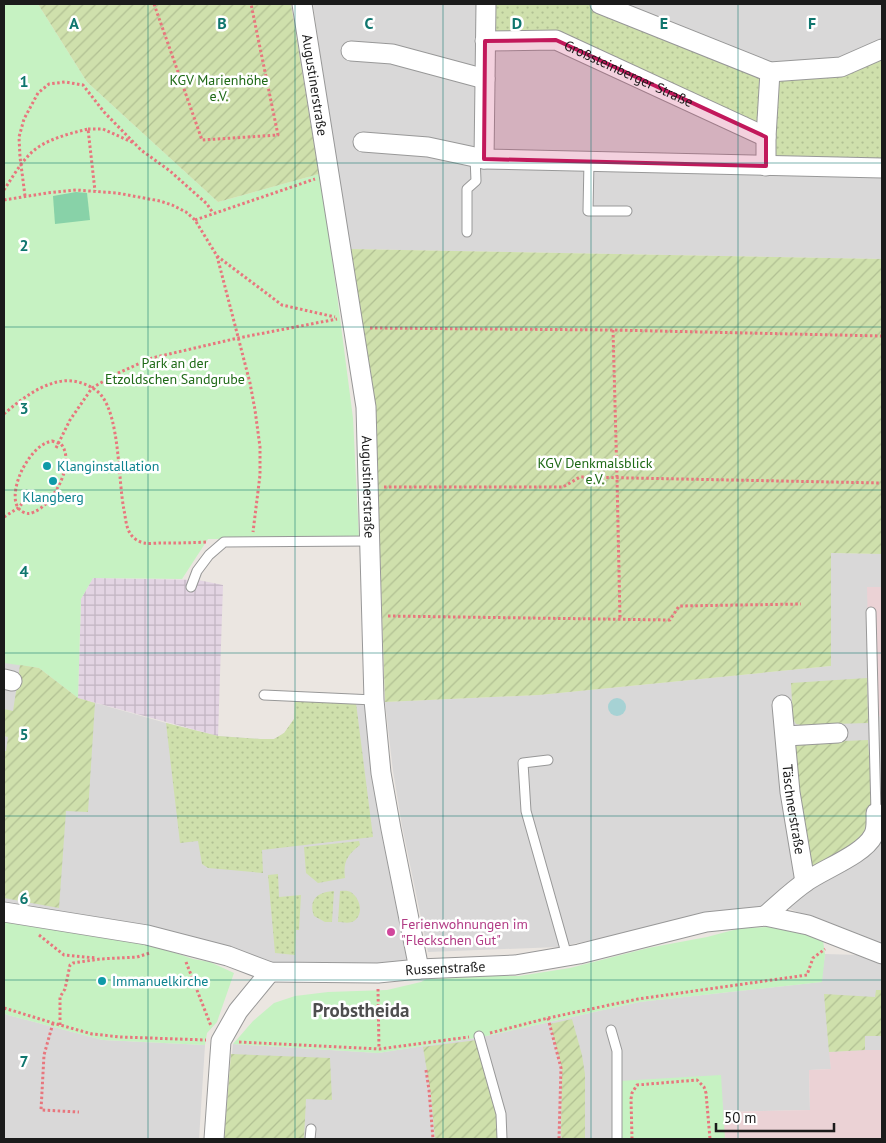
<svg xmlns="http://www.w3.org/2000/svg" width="886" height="1143" font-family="'PT Sans',sans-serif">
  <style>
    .residential { fill: #d9d8d8 }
    .commercial { fill: #ebd2d5 }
    .industrial { fill: url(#industrial-grid) }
    .grass { fill: url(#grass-dots) }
    .park { fill: #c6f2c2 }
    .garden { fill: url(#garden-furrows) }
    .pitch { fill: #88d2a8 }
    .water { fill: #a6d2d4 }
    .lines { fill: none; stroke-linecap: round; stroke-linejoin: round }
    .service-casing { stroke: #989898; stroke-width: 11 }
    .minor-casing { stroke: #989898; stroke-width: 21 }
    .path { stroke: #e8767d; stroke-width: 3; stroke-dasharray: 2.5 2.5; stroke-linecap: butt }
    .service { stroke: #fff; stroke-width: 9 }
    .minor { stroke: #fff; stroke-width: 19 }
    .marked { fill: #c2185b; fill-opacity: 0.2; stroke: #c2185b; stroke-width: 4; stroke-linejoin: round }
    .grid { fill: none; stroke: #0f766e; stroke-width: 1; stroke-opacity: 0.55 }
    .culture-dot { fill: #0f9aa8; stroke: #fff; stroke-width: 2 }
    .hotel-dot { fill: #d1479c; stroke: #fff; stroke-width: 2 }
    .labels { text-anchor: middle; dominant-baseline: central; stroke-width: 5; stroke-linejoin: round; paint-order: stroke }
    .street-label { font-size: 14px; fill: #1b1b1b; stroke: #fff }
    .park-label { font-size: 14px; fill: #1f6a17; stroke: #fff }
    .culture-label { font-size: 14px; fill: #0d838f; stroke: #fff; text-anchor: start }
    .hotel-label { font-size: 14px; fill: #b23c85; stroke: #fff; text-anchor: start }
    .district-label { font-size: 19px; font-weight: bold; fill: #4e4e4e; stroke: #fff }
    .grid-label { font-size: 16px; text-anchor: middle; font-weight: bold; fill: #0f766e; stroke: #fff; stroke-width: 5; stroke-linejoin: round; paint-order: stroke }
  </style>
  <defs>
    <pattern id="industrial-grid" width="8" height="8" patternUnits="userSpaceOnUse" patternTransform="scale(1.25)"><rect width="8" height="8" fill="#e3d4e3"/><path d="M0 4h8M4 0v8" fill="none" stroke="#c2b5c2"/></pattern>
    <pattern id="grass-dots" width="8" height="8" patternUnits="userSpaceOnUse" patternTransform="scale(1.25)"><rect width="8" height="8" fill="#cfe0ac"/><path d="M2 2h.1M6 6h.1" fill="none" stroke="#b1c093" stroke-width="1.8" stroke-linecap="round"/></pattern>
    <pattern id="garden-furrows" width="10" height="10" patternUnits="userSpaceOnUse" patternTransform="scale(1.25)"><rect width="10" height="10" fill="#cfe0ac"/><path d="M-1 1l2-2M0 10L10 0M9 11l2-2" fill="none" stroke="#b1c093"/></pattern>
  </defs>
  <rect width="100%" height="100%" fill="#ebe6e1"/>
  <path class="residential" d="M313 4H882V259L349 249Z
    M831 553 882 554V587H868L871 717 882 716V946L775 903 558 947 428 952 402 826 393 771 385 702 539 695 831 666Z
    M4 662 39 668 78 698 166 723 218 736 260 739H274L284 734 294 719 295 696 371 705 416 965 271 967 4 907Z
    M825 954 860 955 882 963V1050L830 1052 831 1069 809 1070 810 1110 723 1112 720 1075 620 1139H224L233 1044 378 1053 482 1037 639 1002 821 982Z
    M4 1013 8 1015 103 1040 205 1045 199 1139H4Z"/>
  <path class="commercial" d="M867 587H882V716L870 717Z
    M865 1050H882V1139H724L723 1112 810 1110 809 1070 831 1069 829 1052Z"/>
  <path class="industrial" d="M93 578 198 580 223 585 218 736 78 698 81 599Z"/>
  <path class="grass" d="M477 4H600L770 72 841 67 882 49V168L766 166 765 137 556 40 485 41Z
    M295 696 356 703 373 837 262 850 263 873 208 868 202 864 198 841 180 843 166 723 218 736 260 739H274L284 733 294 719Z
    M359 841 360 845C347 855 343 862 345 878L318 883 306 873 304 847Z
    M278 874 279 897 301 895 299 930H296L295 955 275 953 268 875Z
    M334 891 332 922H325L314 916C308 899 318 892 334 891Z
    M340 891C344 891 348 890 352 893 360 899 364 914 354 921 349 924 343 922 338 922Z"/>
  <path class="park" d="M7 4H38L87 82 218 202 319 174 331 249 353 418 359 538 208 539 182 579 93 578 81 599 78 698 39 668 4 663V5Z
    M4 920 138 940 193 959 210 962 234 973 217 1022 207 1033 205 1045 103 1040 8 1015 4 1013Z
    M768 927 806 933 823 941 825 954 822 982 639 1002 482 1037 378 1053 233 1044 253 1021 274 1003 295 996 328 992 387 990 421 982 428 978 465 976H519L570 968 648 948 707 937 741 928Z
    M721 1075 725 1139H620L619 1081Z"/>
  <path class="garden" d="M38 4H291L319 174 218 202 87 82Z
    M349 249 882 259V554L831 553V666L539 695 385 702 375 406Z
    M20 665 39 668 78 698 95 703 88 812 66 811 59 908 4 898V751H6L8 737 4 736V709L13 711Z
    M867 678 868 723 801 725 796 724 793 719 791 683Z
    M868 740 873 812 865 837 811 867 792 743Z
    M876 990H882V1036H865V1050L829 1052 824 994 875 997Z
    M572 1019 582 1055 585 1074V1139H562L561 1135 562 1068 550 1024Z
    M477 1040 497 1115V1139H435L431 1095 423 1047Z
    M231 1054 330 1058 332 1100 306 1099 304 1139H224Z"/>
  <path class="pitch" d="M76 192 87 193 90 220 55 224 53 196Z"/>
  <path class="water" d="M608 707a9 9 0 1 1 18 0a9 9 0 1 1-18 0Z"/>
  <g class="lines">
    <defs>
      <path id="service" d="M589 161 588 211H627
        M467 232V189L476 181 475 157
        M191 587 197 571 209 555 224 542 370 541
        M871 612 876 813
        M264 695 374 700
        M548 760 523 763 526 811 567 956
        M611 1030 617 1051V1139
        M479 1036 501 1114 502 1139
        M310 1139 311 1129"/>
      <g id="minor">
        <path id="s1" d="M302 4 366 407 374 700 381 773 391 829 419 969"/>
        <path d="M600 4 770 72 841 67 882 49"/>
        <path id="s2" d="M485 41 556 40 766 137"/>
        <path d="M351 51 392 54 485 79"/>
        <path d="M363 142 428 147 484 159 882 168"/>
        <path d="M484 159 486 4"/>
        <path d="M766 166V137L770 72"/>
        <path d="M4 679 12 681"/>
        <path id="s3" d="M782 705 790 792 805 882"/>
        <path d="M786 736 838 733"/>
        <path id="s4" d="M4 912 147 935 228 956 270 972 378 973 419 969 515 965 579 954 706 922 765 916 808 925 882 954"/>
        <path d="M765 916C779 904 792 891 807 881 824 869 864 854 873 836 877 830 876 821 876 813"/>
        <path d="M214 1139 221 1041 238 1011 270 972"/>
      </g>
    </defs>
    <use href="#service" class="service-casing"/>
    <use href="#minor" class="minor-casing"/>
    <path class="path" d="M154 4 202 140 278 135 251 4
      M88 129H103L134 143
      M4 190C14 175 24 156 40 146 55 137 72 133 88 129L95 191
      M25 196 20 157 19 137 24 119 38 93 49 84 65 82 83 85 104 112 141 150 170 171 207 204 213 213
      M4 200 47 193 76 190 117 193 160 201 172 205 186 212 195 220 217 256 282 305 335 317
      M195 220 315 179
      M217 256 250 383 255 410 260 447V475L253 532
      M370 328 613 330 882 336
      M613 330 617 478 620 619
      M4 414C22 398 52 375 78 382 86 384 95 388 101 395 120 418 118 480 124 510 126 520 126 531 134 538 136 540 142 543 144 543 149 544 155 543 160 543 175 543 190 543 206 542
      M52 441 61 444C76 462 54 504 34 512 30 514 27 514 23 512 9 505 17 480 22 470 29 457 38 444 52 441Z
      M56 448 70 420 92 388 118 373 152 358 238 338 337 319
      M384 487H563L580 477 882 483
      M4 517 18 508 32 493
      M388 616 670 620 679 606 801 604
      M39 935 64 955 96 958
      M186 962 211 1026
      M378 989 379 1049
      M4 1008 53 1023 92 1034 121 1037 206 1040
      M548 1018 561 1068 559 1139
      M53 1023 44 1055 41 1110 79 1112
      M60 1025V997L65 989 70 965 73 963 100 959 137 957 150 953
      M490 1033 548 1018 638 999 807 975 813 958 825 949
      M239 1042 379 1049 469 1037
      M426 1070 429 1090 433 1139
      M632 1139 631 1099 632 1093 637 1085 697 1080 704 1087 706 1093 710 1139"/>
    <use href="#service" class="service"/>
    <use href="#minor" class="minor"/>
  </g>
  <path class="marked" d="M556 40 766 137V166L484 159 485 41Z"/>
  <path class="grid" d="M148 4V1139M295 4V1139M443 4V1139M591 4V1139M738 4V1139M4 163H882M4 327H882M4 490H882M4 653H882M4 816H882M4 980H882"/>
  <g class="culture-dot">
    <circle cx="47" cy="466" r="5"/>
    <circle cx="53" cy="481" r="5"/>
    <circle cx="102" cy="981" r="5"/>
  </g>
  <circle class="hotel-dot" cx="391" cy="932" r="5"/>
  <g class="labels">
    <g class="street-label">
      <text stroke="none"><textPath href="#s2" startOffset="151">Großsteinberger Straße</textPath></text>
      <text stroke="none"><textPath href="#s1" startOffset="82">Augustinerstraße</textPath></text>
      <text stroke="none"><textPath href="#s1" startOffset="488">Augustinerstraße</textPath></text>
      <text stroke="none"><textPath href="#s3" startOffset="105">Täschnerstraße</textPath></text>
      <text stroke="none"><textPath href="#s4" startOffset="449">Russenstraße</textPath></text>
    </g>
    <g class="park-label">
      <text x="219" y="80">KGV Marienhöhe<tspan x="219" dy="16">e.V.</tspan></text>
      <text x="175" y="363">Park an der<tspan x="175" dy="16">Etzoldschen Sandgrube</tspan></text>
      <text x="595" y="463">KGV Denkmalsblick<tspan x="595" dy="16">e.V.</tspan></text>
    </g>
    <g class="culture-label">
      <text x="57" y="466">Klanginstallation</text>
      <text x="53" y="497" text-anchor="middle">Klangberg</text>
      <text x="112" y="981">Immanuelkirche</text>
    </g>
    <g class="hotel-label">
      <text x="401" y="924">Ferienwohnungen im<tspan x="401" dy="16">"Fleckschen Gut"</tspan></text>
    </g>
    <g class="district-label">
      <text x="361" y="1010">Probstheida</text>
    </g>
  </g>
  <g class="grid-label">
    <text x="74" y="29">A</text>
    <text x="222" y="29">B</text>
    <text x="369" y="29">C</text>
    <text x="517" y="29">D</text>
    <text x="664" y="29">E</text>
    <text x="812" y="29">F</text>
    <text x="24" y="87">1</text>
    <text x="24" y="251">2</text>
    <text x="24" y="414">3</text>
    <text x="24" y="577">4</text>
    <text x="24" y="740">5</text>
    <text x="24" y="904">6</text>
    <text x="24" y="1067">7</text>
  </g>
  <rect width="886" height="1143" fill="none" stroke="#1b1b1b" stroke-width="10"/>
  <path d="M716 1123v8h118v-8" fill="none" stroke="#1b1b1b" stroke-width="2.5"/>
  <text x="724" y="1123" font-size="15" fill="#1b1b1b" stroke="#ffffff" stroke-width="4" paint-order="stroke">50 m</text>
</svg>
